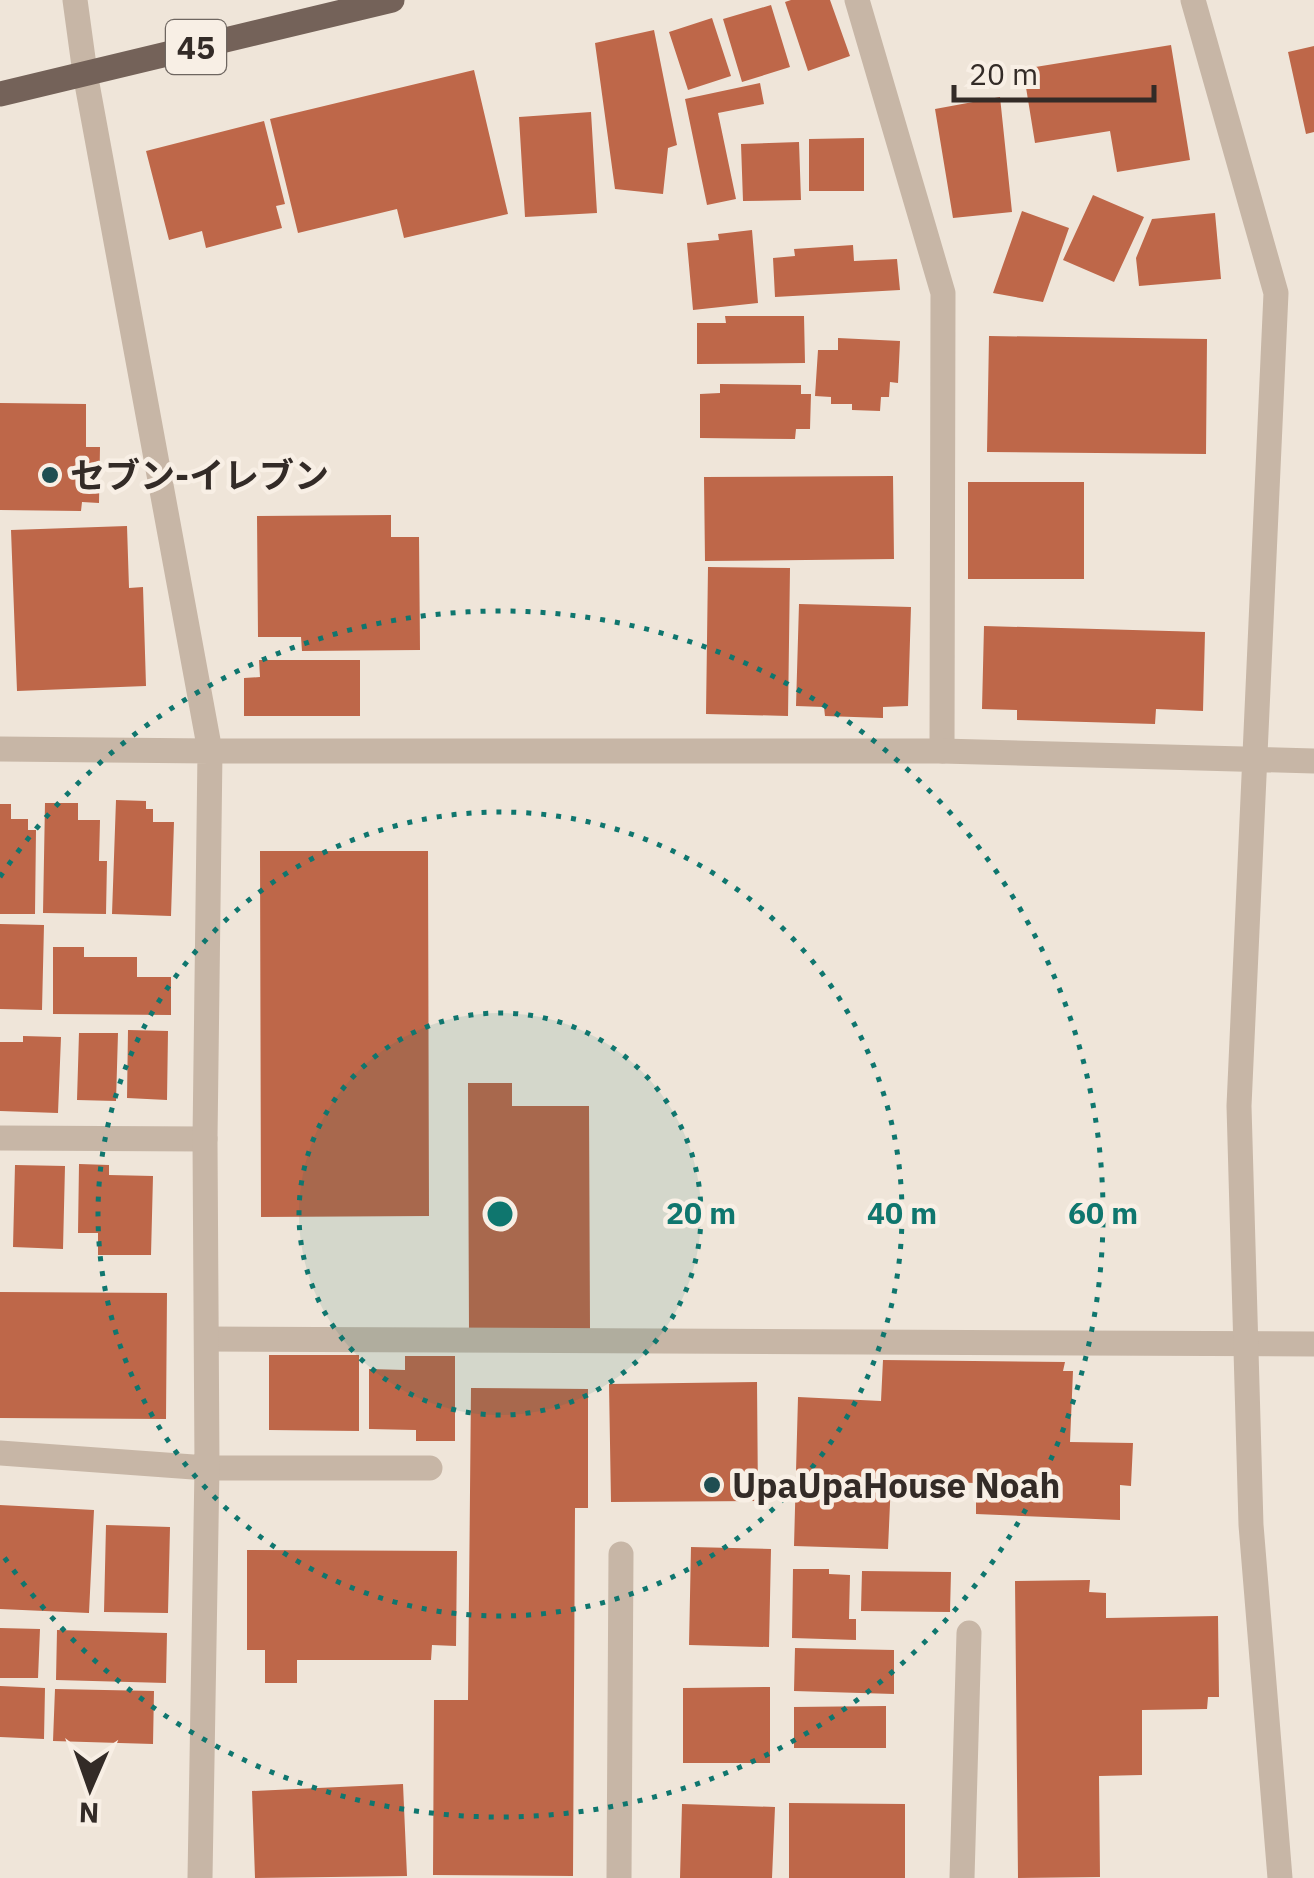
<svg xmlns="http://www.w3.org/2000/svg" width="1314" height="1878" font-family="'IBM Plex Sans','Noto Sans JP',sans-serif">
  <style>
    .building { fill: #be6749 }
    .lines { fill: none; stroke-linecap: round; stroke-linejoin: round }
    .service { stroke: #c7b6a6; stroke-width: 25 }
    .minor { stroke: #c7b6a6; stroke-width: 25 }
    .primary { stroke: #746259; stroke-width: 25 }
    .ring { fill: none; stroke: #0f766e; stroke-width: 5; stroke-dasharray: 5 10 }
    .poi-dot { fill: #1f4e52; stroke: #f8efe5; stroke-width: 4 }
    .labels { text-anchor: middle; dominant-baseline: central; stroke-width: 9; stroke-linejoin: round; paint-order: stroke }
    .shield { fill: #f8efe5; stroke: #6e6660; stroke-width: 2.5 }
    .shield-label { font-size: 32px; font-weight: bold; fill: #332b27 }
    .poi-label { font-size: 35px; font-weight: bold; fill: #332b27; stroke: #f8efe5; text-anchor: start }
    .centre { fill: #0f766e; stroke: #f8efe5; stroke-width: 5 }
    .ring-label { font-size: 30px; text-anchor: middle; font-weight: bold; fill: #0f766e; stroke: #f8efe5; stroke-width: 9; stroke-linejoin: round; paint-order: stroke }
  </style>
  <rect width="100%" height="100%" fill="#efe5d9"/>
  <path class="building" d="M791 0H830L850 56 808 71 785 2Z
    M771 5 790 67 742 82 723 19Z
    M712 18 731 76 688 90 669 32Z
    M654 30 677 145 668 148 663 194 615 189 595 43Z
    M1171 45 1190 160 1117 172 1110 131 1035 143 1023 69Z
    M1314 46V132L1306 134 1288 52Z
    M474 70 508 214 404 238 397 209 298 233 270 119Z
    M760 83 764 104 718 113 736 199 707 205 685 99Z
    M1000 97 1012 212 953 218 935 109Z
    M591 112 597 213 525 217 519 117Z
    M264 121 285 204 276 206 282 228 206 248 202 231 169 240 146 151Z
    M864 138V191H809V139Z
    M799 142 801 200 743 201 741 144Z
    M1093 195 1144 217 1114 282 1063 260Z
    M1022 211 1069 228 1043 302 993 293Z
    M1215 213 1221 279 1139 286 1136 258 1152 219Z
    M752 230 758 303 693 310 687 243 719 240 718 234Z
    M853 245 854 261 897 259 900 290 775 297 773 258 795 256 794 249Z
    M725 316H804L805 363 697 364V323H726Z
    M989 336 1207 339 1206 454 987 452Z
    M838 338 900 341 898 383 890 382 889 397H881L880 411 852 410V404H831V397L815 396 818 350H838Z
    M720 384 801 385V394H811L810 429H796L795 439 700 438V394L720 393Z
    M0 403 86 404V447H100L99 503 82 502 81 511 0 510Z
    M893 476 894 559 705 561 704 477Z
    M968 482H1084V579H968Z
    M391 515V537H419L420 650 302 651 301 637H258L257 516Z
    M127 526 129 588 143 587 146 686 17 691 11 530Z
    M708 567 790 568 788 716 706 714Z
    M799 604 911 607 908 706 883 707V718L825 716 824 707 796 706Z
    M984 626 1205 632 1203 711 1156 709 1155 724 1017 720V710L982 709Z
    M259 660H360V716H244V678L260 677Z
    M116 800 146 801V809H153V822H174L171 916 112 914Z
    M45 803H78V820H100L99 861H107L106 914 43 913Z
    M0 804H11V819H28V830H36L35 914H0Z
    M260 851H428L429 1216 261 1217Z
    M0 924 44 925 42 1010 0 1009Z
    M53 947H84V957H137V977H171V1015L53 1014Z
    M128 1030 168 1031 167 1100 127 1098Z
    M79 1033H118L116 1101 77 1100Z
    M23 1036 61 1037 58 1113 0 1111V1042H23Z
    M468 1083H512V1106H589L590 1329 469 1330Z
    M79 1164 109 1165V1175L153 1176 151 1255H98V1233H78Z
    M15 1165 65 1166 63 1249 13 1247Z
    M0 1292 167 1293 166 1419 0 1418Z
    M269 1355H359V1431L269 1430Z
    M405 1356H455V1441H416V1430L369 1429V1369L405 1370Z
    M883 1360 1065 1362 1063 1371H1073L1070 1442 1133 1443 1131 1486 1120 1485V1520L976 1514V1483L891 1481 888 1549 794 1546 798 1397 881 1401Z
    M757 1382 758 1501 611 1502 609 1384Z
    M471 1388 588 1389V1508H575L573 1876 433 1875 434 1700H468Z
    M0 1505 94 1510 89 1613 0 1609Z
    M106 1525 170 1527 168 1613 104 1612Z
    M691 1547 771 1549 769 1647 689 1645Z
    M247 1550 457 1551 456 1646 432 1645 431 1660H297V1683H265V1650H247Z
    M793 1569H829V1574L850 1575 849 1619H856V1640L792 1638Z
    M862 1571 951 1572 950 1612 861 1611Z
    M1090 1580 1089 1592 1106 1593V1618L1218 1616 1219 1697H1208L1207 1709 1142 1710V1775L1099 1776 1100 1877 1018 1878 1015 1581Z
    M0 1628 40 1629 38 1678H0Z
    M57 1630 167 1633 166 1683 56 1680Z
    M795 1648 894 1650V1694L794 1691Z
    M0 1686 45 1688 44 1739 0 1737Z
    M770 1687V1763H683V1688Z
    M55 1689 154 1691 153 1744 53 1741Z
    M886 1706V1748H794V1707Z
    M403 1784 407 1876 255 1878 252 1791Z
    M789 1803 905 1804V1878H789Z
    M682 1804 775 1807 772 1878H680Z"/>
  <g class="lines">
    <path class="service" d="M857 0 943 293 942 751
      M0 1138 205 1139
      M207 1339 1314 1344
      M207 1468H430
      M619 1878 621 1554
      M962 1878 969 1633"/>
    <path class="minor" d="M75 0 85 73 210 751 205 1139 207 1468 200 1878
      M1193 0 1276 293 1239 1106 1251 1525 1280 1878
      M0 749 210 751H942L1314 761
      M0 1453 207 1468"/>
    <path class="primary" d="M0 94 392 0"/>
  </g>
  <circle cx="500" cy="1214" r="201" fill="#0f766e" fill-opacity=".12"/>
  <g class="ring">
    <circle cx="500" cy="1214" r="201"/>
    <circle cx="500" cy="1214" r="402"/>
    <path d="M0 877A603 603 0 1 1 0 1551"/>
  </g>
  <g class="poi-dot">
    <circle cx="50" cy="475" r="10"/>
    <circle cx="712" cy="1485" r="10"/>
  </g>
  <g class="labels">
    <rect class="shield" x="166" y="20" width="60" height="54" rx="8"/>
    <g class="shield-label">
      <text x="196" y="47">45</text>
    </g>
    <g class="poi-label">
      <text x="70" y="475">セブン-イレブン</text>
      <text x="732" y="1485">UpaUpaHouse Noah</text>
    </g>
  </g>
  <circle cx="500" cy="1214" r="15" class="centre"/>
  <g class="ring-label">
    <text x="701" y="1224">20 m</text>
    <text x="902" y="1224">40 m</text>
    <text x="1103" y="1224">60 m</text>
  </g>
  <g transform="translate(90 1788) rotate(182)" stroke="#f8efe5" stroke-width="8" paint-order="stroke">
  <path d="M0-8L18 38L0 25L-18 38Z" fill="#332b27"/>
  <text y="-15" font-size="28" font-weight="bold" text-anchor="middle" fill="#332b27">N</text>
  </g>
  <path d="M954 85v15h200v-15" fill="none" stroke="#332b27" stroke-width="5"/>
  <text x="969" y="85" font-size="30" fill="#332b27" stroke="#f8efe5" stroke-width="8" paint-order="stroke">20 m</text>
</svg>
